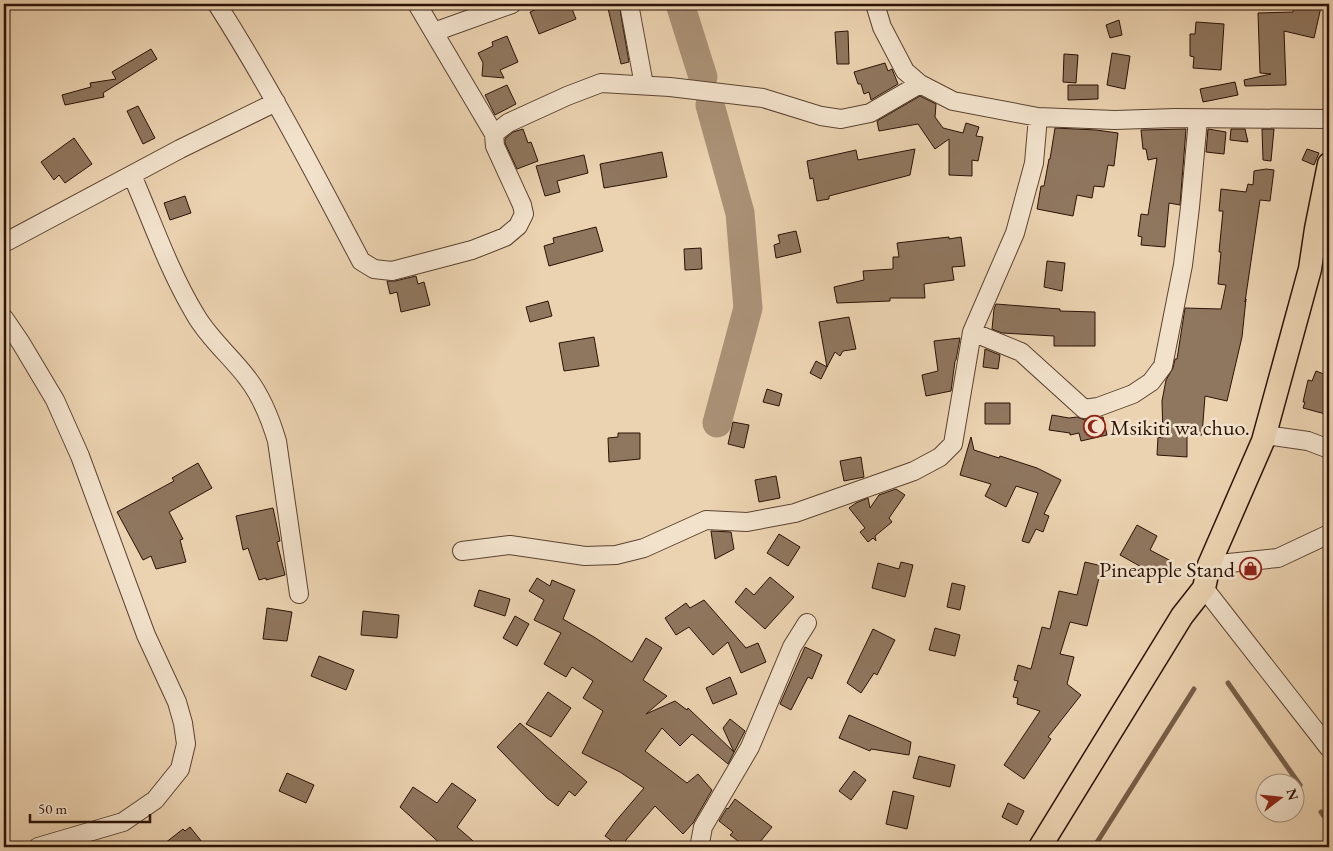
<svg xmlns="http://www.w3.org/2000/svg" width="1333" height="851" font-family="'EB Garamond',serif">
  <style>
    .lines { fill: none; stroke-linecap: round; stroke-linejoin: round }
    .stream { stroke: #775f49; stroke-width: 5 }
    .river { stroke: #aa9176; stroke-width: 29 }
    .building { fill: #8f765e; stroke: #2b1306 }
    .minor-casing { stroke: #5b4330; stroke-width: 20 }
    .major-casing { stroke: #2b1306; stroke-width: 25 }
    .minor { stroke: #f2e2cc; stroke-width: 18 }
    .major { stroke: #ebd2b0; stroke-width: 22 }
    .labels { text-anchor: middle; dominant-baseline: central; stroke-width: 5; stroke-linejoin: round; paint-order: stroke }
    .poi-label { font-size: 22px; fill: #2b1306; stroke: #f2e2cc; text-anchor: start }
  </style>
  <rect width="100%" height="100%" fill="#ebd2b0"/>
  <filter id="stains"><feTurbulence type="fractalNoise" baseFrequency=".004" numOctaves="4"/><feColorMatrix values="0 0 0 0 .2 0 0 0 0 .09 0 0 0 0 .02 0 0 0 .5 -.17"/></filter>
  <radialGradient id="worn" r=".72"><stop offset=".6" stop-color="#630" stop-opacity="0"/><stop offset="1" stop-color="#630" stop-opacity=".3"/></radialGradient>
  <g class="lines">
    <path class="stream" d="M1228 683 1300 785
      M1321 812 1329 823
      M1094 847 1194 689"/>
    <path class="river" d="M680 4 703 77
      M710 105 740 213 748 308 717 423"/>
  </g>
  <path class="building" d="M540 4H570L576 19 539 34 530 12 541 7Z
    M607 4H619L629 62 621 64Z
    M1294 4H1315V6L1321 7 1314 38 1284 31 1286 85 1245 86 1244 80 1271 74 1260 73 1258 13 1293 12Z
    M1119 20 1122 35 1110 38 1106 25Z
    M1196 22 1224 24 1221 70 1193 68 1194 57 1190 56V34H1195Z
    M848 31 849 64H837L835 32Z
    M507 36 518 62 500 70 504 78 482 76 483 63 478 53 493 46 492 42Z
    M151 49 157 59 103 93 104 97 65 105 62 95 91 87 90 83 116 79 112 72Z
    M1112 53 1130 56 1125 89 1107 85Z
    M1064 54 1078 55 1076 83 1063 82Z
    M885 63 888 71 892 69 898 84 871 100 869 92 864 94 861 84H858L854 72Z
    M1235 82 1238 95 1203 102 1200 89Z
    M507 85 516 104 495 115 485 95Z
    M1068 85H1098V99L1068 100Z
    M920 96 936 104 935 117 943 128 963 133 966 123 979 127 976 136 983 137 978 161 972 160V176L949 175V139L935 149 918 124 879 131 877 121Z
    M138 106 155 138 143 144 127 111Z
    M1055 128 1096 130 1118 133 1114 166 1108 165 1104 187 1094 186 1092 198 1077 195 1073 216 1037 209 1041 186H1044L1049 159H1050Z
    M523 129 528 143 531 142 538 161 517 169 505 143V139L513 132Z
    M1186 129 1180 205 1169 203 1165 247 1141 245 1142 237 1138 236 1141 214 1148 215 1157 158 1148 160 1146 149H1143L1141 130Z
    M1208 129 1226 132 1224 154 1206 152Z
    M1231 129H1245L1248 142 1230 140Z
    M1262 129H1274L1271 161 1263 160Z
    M74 138 92 164 65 183 59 175 54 180 41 162Z
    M915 149 910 175 829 196V199L817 201 813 178 810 179 807 161 856 150 858 160Z
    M1307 149 1319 153 1314 165 1302 160Z
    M662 152 667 177 604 188 600 164Z
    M584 155 588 173 557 181 560 192 545 196 536 166Z
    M1266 169 1274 170 1270 201 1260 200 1245 302 1246 299 1242 337 1227 401 1205 396 1202 435 1187 434V457L1157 455 1158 437 1163 438 1162 401 1166 380 1173 368 1175 359H1177L1185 308 1221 309 1226 285 1218 284 1221 252H1219L1223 211H1219L1221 189 1246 192 1248 184 1253 185 1254 171Z
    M185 196 191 213 170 220 164 203Z
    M596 227 603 251 549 266 544 246 554 243 553 238Z
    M796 231 801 252 776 258 774 245 780 243 778 235Z
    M949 237V239L961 237 965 266 952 267 954 280 924 284 925 298H890V301L837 303 834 287 864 280 863 271 893 269V257H899L897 243Z
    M701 248 702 269 685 270 684 249Z
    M1047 261 1065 263 1062 291 1044 287Z
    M416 276 418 284 424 282 430 305 401 312 397 292 390 294 387 281H395Z
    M548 301 552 316 530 322 526 307Z
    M996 304 1060 309V311L1095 312V346H1054V336L1002 333 992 329 994 309Z
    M849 317 856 349 843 351 840 356 835 352 827 367 819 322Z
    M594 337 599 366 564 371 559 343Z
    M960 338 956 360 955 361 951 391 926 396 922 375 938 371 934 341Z
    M985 349 1000 355 998 369 983 367Z
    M816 361 827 367 821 379 810 373Z
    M1316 371 1329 376V415L1303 408 1305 402H1303L1308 380 1312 381Z
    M767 389 782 394 779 406 763 402Z
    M985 403H1010V424H985Z
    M1052 415 1069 418 1077 417 1085 420 1103 417 1107 435 1081 441 1079 433 1070 435V433L1049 430Z
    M733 422 749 425 744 448 728 444Z
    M618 433H640V459L609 462 608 438 618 437Z
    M971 437 974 450 999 458 1000 456 1037 468 1061 480 1044 514 1049 516 1043 532 1036 529 1029 543 1022 541 1038 493 1016 486 1006 507 985 496 991 484 960 475Z
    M861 457 864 477 844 481 840 461Z
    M198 463 212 488 169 512 183 539 180 540 186 562 156 569 151 556 143 560 117 512 174 481 172 478Z
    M776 476 780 498 759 502 755 480Z
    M896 489 905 495 889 518 892 522 875 536 876 541 873 538 868 542 860 532 865 528 849 508 856 503 868 498 870 508 879 495Z
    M273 508 280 541 277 542 285 575 266 580V578L259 580 248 548 243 550 236 516Z
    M1137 525 1157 536 1150 550 1171 561 1164 574 1156 570 1154 574 1120 555Z
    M711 531 731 532 734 549 715 559Z
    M779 534 800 547 788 566 767 553Z
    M901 562 913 565 905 597 872 588 878 563 899 569Z
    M1085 562 1102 566 1087 626 1070 622 1060 654 1074 657 1067 684 1081 695 1048 737 1051 739 1024 779 1004 765 1040 711 1017 704 1018 698 1013 697 1018 681 1014 680 1018 665 1031 669 1042 627 1050 629 1059 591 1077 595Z
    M770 577 794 597 765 629 735 602 746 588 754 595Z
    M537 578 550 586 552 580 575 590 563 619 594 637 632 662 646 638 662 648 643 680 667 696 646 714 675 701 687 710 688 708 734 752 723 728 730 719 745 731 728 764 692 734 680 746 662 728 645 751 687 783 698 774 712 790 693 823 683 834 655 806 620 847 605 836 615 822 644 788 620 772 582 753 603 711 583 698 593 681 572 667 566 677 544 664 561 633 534 620 544 600 529 591Z
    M952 583 965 586 960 610 947 607Z
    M479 590 510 599 505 616 474 606Z
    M704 600 746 648 758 643 766 662 741 673 728 642 713 655 689 627 676 635 665 618 686 603 690 608Z
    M267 608 292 612 287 641 263 639Z
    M363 611 399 615 397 638 361 635Z
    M515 616 529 624 517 646 503 638Z
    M935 628 960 635 955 656 929 650Z
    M873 629 895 640 877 675 874 673 861 693 847 683Z
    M805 647 822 655 812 679 808 677 791 710 780 704Z
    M319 656 354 670 346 690 311 676Z
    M730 677 737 694 713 704 706 688Z
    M548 692 571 708 551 737 526 724Z
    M849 715 911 742 909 755 871 749 870 751 839 738Z
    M520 723 587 782 575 796 569 791 558 806 547 798 497 747Z
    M919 756 955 765 950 787 913 778Z
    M854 771 866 780 851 800 839 791Z
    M287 773 314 785 306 803 279 791Z
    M452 783 476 800 457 827 480 847H444L400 807 413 787 437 803Z
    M893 791 914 796 907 829 886 824Z
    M735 799 772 827 756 847H746L730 835 733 832 719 821 727 808 728 809Z
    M1008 803 1024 811 1017 825 1002 817Z
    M190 827 206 847H160L183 829 185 831Z"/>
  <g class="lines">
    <defs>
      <path id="minor" d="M217 4C270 87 315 174 361 261L374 269 392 271 472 250 505 237 518 226 524 214 522 205 495 146 494 134 508 123 567 96 601 83 670 87 763 98 821 116 841 119 870 113 920 84 953 101 1038 117 1115 120 1175 118 1329 119
        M417 4 494 134
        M629 4 644 85
        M875 4 882 27 905 71 920 84
        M434 32 512 4
        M132 175C152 221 169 271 195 314 209 339 232 357 248 379 261 396 271 421 277 441L299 594
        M4 243 180 149 276 102
        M4 318 21 343 55 400 80 456 146 635 177 702 183 723 186 744 180 769 155 800 123 822 38 847
        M972 332 1021 352 1084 409 1098 407 1133 394 1151 382 1163 366 1183 265 1190 207 1198 119
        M1265 435 1308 441 1329 449
        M462 551 510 545 585 556 616 555 644 548 706 520 747 522 795 513 914 471 940 457 953 444 972 332 1015 233 1034 163 1038 117
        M1209 565 1278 558 1329 534
        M1204 588 1329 748
        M702 847 700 843 703 827 750 747 792 647 807 623"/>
      <path id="major" d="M1040 847 1182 616 1204 588 1209 565 1263 441 1310 269 1316 229 1329 164"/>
    </defs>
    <use href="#minor" class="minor-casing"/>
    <use href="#major" class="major-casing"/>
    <use href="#minor" class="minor"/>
    <use href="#major" class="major"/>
  </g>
  <defs>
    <symbol id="mosque-ring" viewBox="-11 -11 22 22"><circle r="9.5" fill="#f2e2cc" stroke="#8f2418" stroke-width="1.5"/><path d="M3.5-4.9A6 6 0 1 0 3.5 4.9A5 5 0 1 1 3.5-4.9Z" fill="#8f2418"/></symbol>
    <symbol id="shop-ring" viewBox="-11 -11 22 22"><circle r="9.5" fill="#f2e2cc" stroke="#8f2418" stroke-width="1.5"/><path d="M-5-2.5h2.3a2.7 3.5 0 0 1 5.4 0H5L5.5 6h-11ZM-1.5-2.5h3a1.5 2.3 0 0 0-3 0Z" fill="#8f2418"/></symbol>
  </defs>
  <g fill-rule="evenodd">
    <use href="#mosque-ring" x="1082" y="414" width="25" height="25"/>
    <use href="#shop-ring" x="1238" y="556" width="25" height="25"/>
  </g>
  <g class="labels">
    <g class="poi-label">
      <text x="1110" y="427">Msikiti wa chuo.</text>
      <text x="1235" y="569" text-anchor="end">Pineapple Stand</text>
    </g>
  </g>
  <rect width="1333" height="851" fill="none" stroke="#ebd2b0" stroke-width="20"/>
  <rect x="5" y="5" width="1323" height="841" fill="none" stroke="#2b1306" stroke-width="2.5"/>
  <rect x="10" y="10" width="1313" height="831" fill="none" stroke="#2b1306"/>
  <g transform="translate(1280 798) rotate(74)"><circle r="24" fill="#f2e2cc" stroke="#a28f7d"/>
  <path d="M0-4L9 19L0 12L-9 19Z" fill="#8f2418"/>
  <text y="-8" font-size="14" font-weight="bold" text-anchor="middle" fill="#2b1306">N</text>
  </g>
  <path d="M30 814v8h120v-8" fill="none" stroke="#2b1306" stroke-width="2.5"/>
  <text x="38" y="814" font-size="15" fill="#2b1306" stroke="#f2e2cc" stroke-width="4" paint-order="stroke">50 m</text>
  <rect width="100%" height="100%" filter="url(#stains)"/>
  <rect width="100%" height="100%" fill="url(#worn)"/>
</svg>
